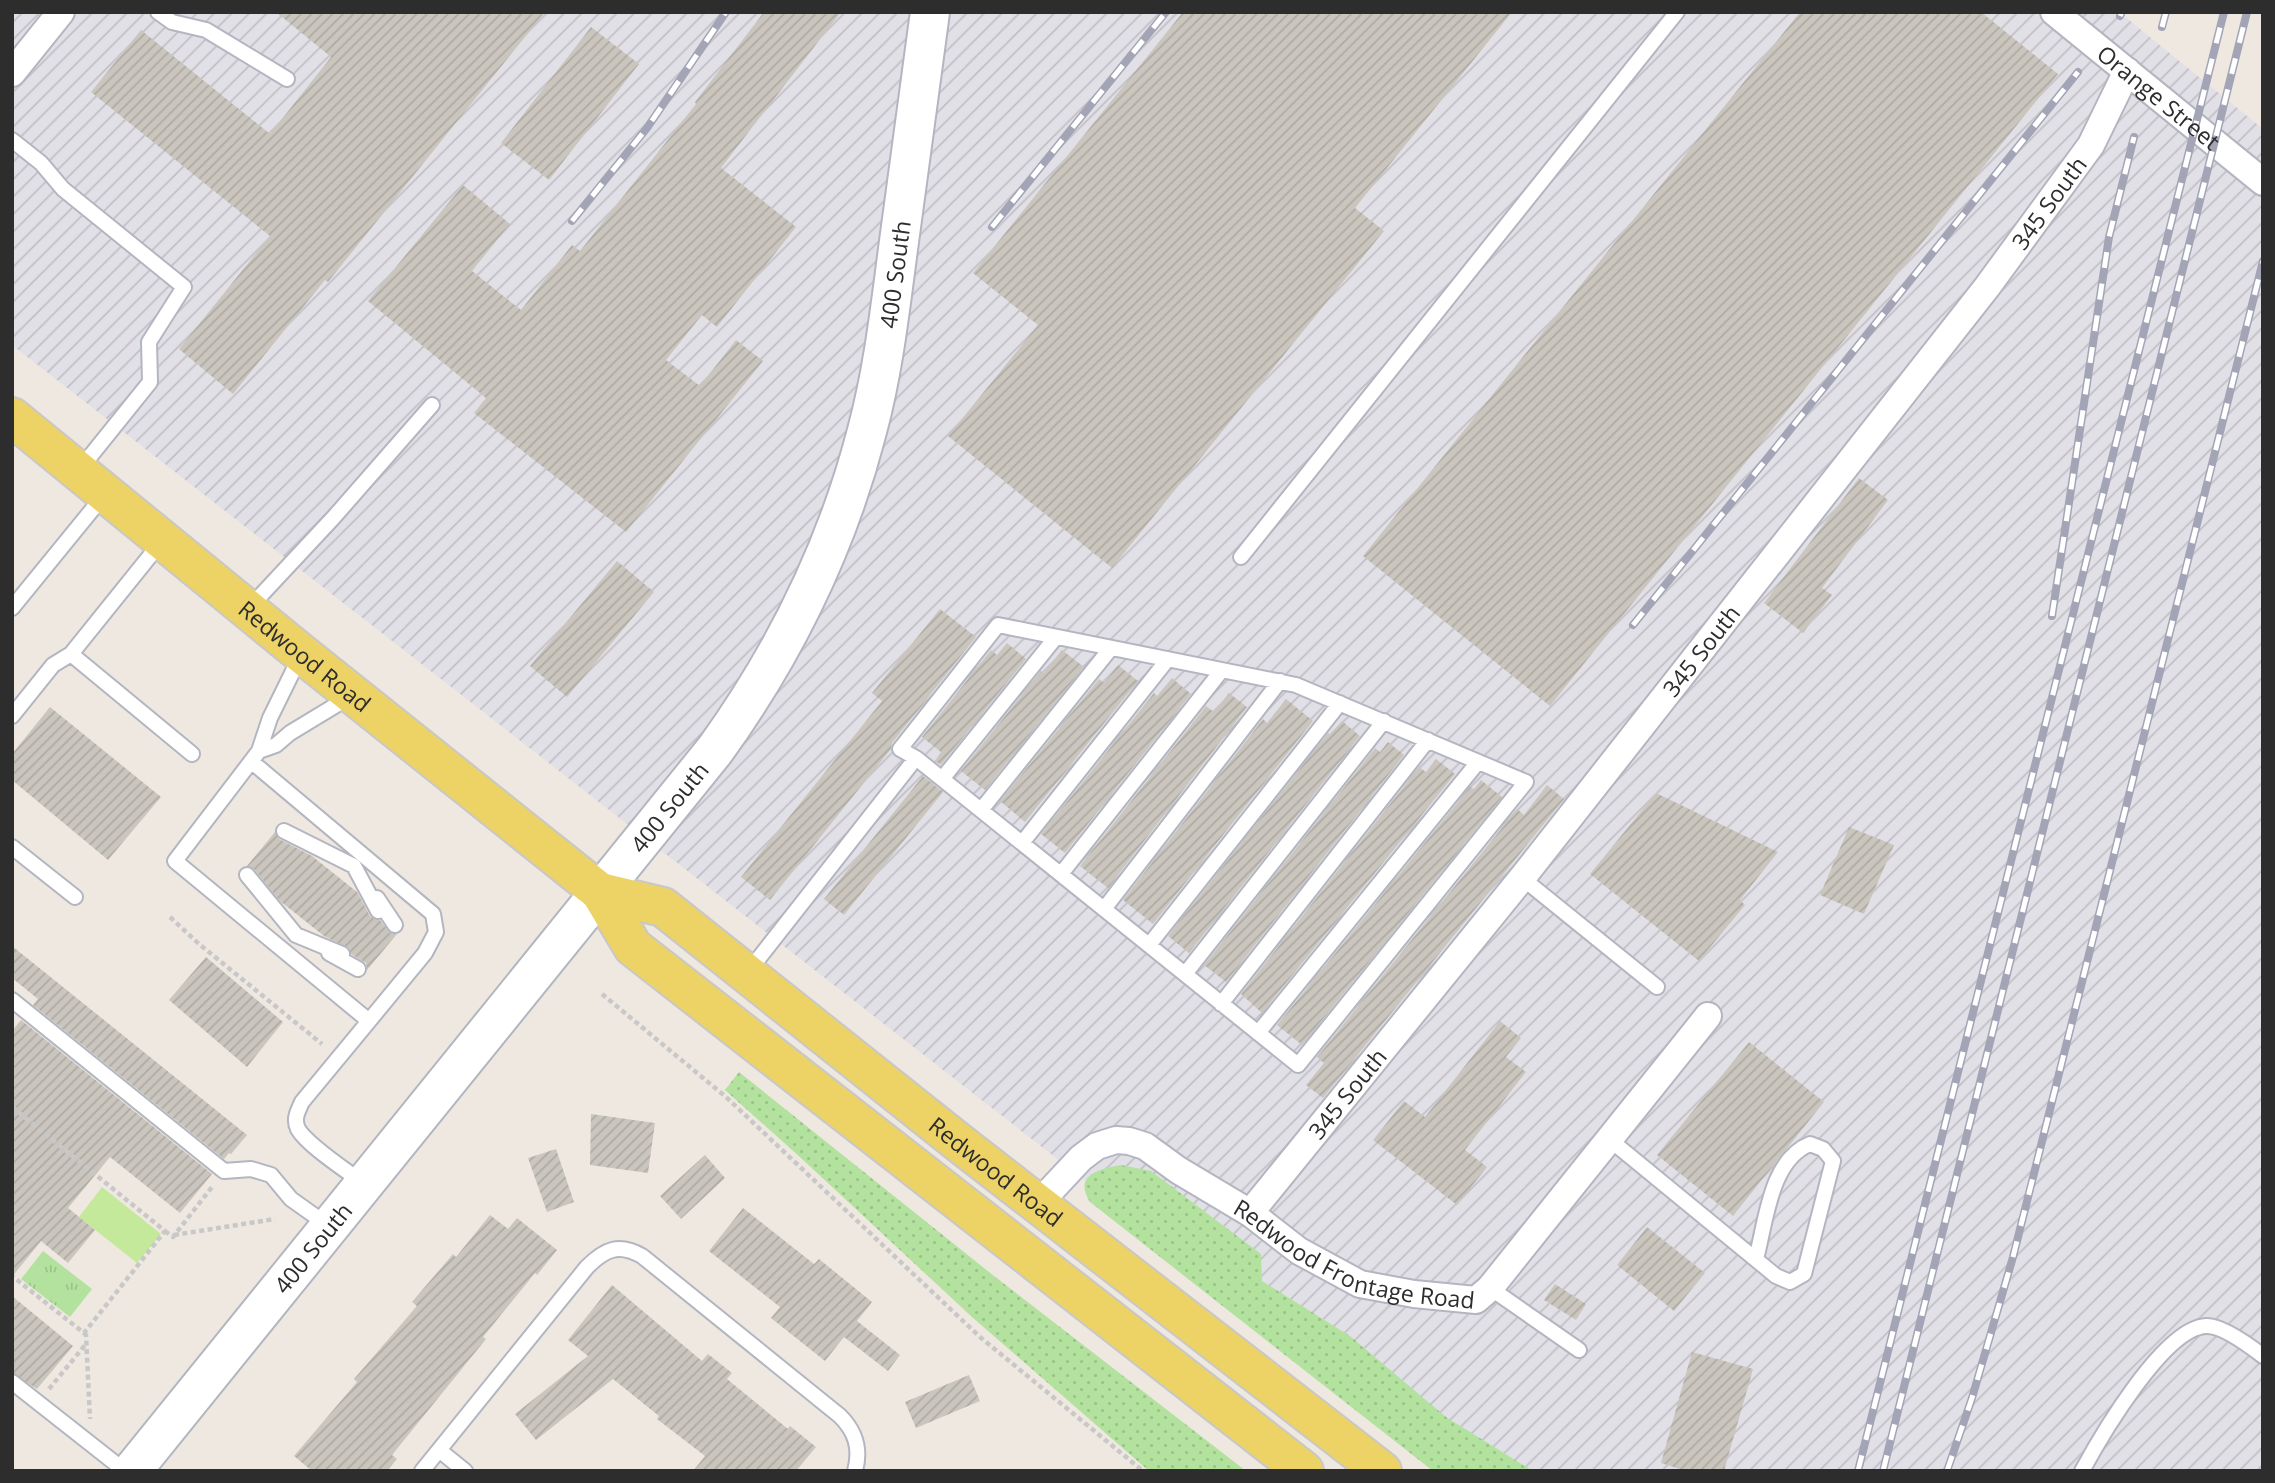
<svg xmlns="http://www.w3.org/2000/svg" width="2275" height="1483" font-family="'Open Sans',sans-serif">
  <style>
    .industrial { fill: url(#industrial-furrows) }
    .grass { fill: url(#grass-dots) }
    .park { fill: url(#park-tufts) }
    .pitch { fill: #c5e99b }
    .building { fill: url(#building-hatch) }
    .lines { fill: none; stroke-linecap: round; stroke-linejoin: round }
    .lane-casing { stroke: #b3b6c0; stroke-width: 18 }
    .street-casing { stroke: #b3b6c0; stroke-width: 30 }
    .secondary-casing { stroke: #b3b6c0; stroke-width: 42 }
    .primary-casing { stroke: #c8c8c8; stroke-width: 42 }
    .path { stroke: #c8c8c8; stroke-width: 4.5; stroke-dasharray: 5 3.5; stroke-linecap: butt }
    .lane { stroke: #fff; stroke-width: 14 }
    .street { stroke: #fff; stroke-width: 26 }
    .secondary { stroke: #fff; stroke-width: 38 }
    .primary { stroke: #edd266; stroke-width: 38 }
    .rail-casing { stroke: #a3a5b6; stroke-width: 8 }
    .rail { stroke: #fff; stroke-width: 5; stroke-dasharray: 16; stroke-linecap: butt }
    .labels { text-anchor: middle; dominant-baseline: central; stroke-width: 5; stroke-linejoin: round; paint-order: stroke }
    .street-label { font-size: 23px; fill: #2d2d2d; stroke: #fff }
  </style>
  <defs>
    <pattern id="industrial-furrows" width="10" height="10" patternUnits="userSpaceOnUse" patternTransform="scale(1.75)"><rect width="10" height="10" fill="#e2e0e7"/><path d="M-1 1l2-2M0 10L10 0M9 11l2-2" fill="none" stroke="#c2c0c6"/></pattern>
    <pattern id="grass-dots" width="8" height="8" patternUnits="userSpaceOnUse" patternTransform="scale(1.75)"><rect width="8" height="8" fill="#b3e29f"/><path d="M2 2h.1M6 6h.1" fill="none" stroke="#9ac289" stroke-width="1.8" stroke-linecap="round"/></pattern>
    <pattern id="park-tufts" width="24" height="20" patternUnits="userSpaceOnUse" patternTransform="scale(1.75)"><rect width="24" height="20" fill="#b3e29f"/><path d="M3 7l-1-3M5 7V3M7 7l1-3M15 17l-1-3M17 17v-4M19 17l1-3" fill="none" stroke="#9ac289"/></pattern>
    <pattern id="building-hatch" width="6" height="6" patternUnits="userSpaceOnUse" patternTransform="scale(1.75)"><rect width="6" height="6" fill="#cac6be"/><path d="M-1 1l2-2M0 6l6-6M5 7l2-2" fill="none" stroke="#aeaaa4"/></pattern>
  </defs>
  <rect width="100%" height="100%" fill="#eee8e0"/>
  <path class="industrial" d="M12 12H2119L2263 129V1471H1458L12 345Z"/>
  <path class="grass" d="M739 1072 994 1276 1246 1471H1149L972 1317 801 1158 725 1090Z
    M1121 1165 1151 1171 1261 1254 1262 1281 1350 1336 1446 1417 1533 1471H1433L1090 1202C1073 1175 1099 1169 1121 1165Z"/>
  <path class="park" d="M43 1251 92 1289 70 1317 21 1279Z"/>
  <path class="pitch" d="M102 1187 161 1234 137 1263 79 1217Z"/>
  <path class="building" d="M276 12H545L328 282 325 280 233 394 179 349 270 236 91 92 141 30 270 134 331 57Z
    M764 12H841L721 168 796 227 717 327 702 315 666 360 700 386 736 340 763 361 626 532 474 413 486 398 368 301 463 185 510 224 472 271 521 310 572 245 580 251 696 104 695 102Z
    M1183 12H1512L1355 208 1384 231 1112 568 948 436 1038 325 973 273Z
    M1800 12H1981L2058 74 1550 706 1363 556Z
    M591 27 639 64 549 180 501 143Z
    M1859 478 1888 500 1822 588 1832 595 1803 633 1764 603Z
    M617 561 654 592 567 697 530 666Z
    M940 609 976 637 892 743 891 749 770 900 741 877 882 701 872 693Z
    M1007 643 1026 659 941 765 935 761 941 752 922 737 991 650 997 655Z
    M1062 650 1084 667 985 790 961 771 1041 671 1044 673Z
    M1118 665 1138 681 1025 822 1000 801 1099 679 1104 683Z
    M1172 678 1191 694 1065 853 1041 834 1154 693 1157 696Z
    M1229 693 1247 707 1108 888 1080 866 1206 706 1214 712Z
    M1286 699 1313 721 1153 924 1123 900 1263 719 1267 723Z
    M50 707 161 797 108 860 12 780V754Z
    M1342 721 1360 736 1189 953 1168 936 1328 733 1330 735Z
    M1388 742 1404 755 1226 982 1204 965 1375 748 1380 752Z
    M1436 759 1455 774 1262 1013 1241 994 1419 767 1426 772Z
    M923 776 943 792 844 915 824 899Z
    M1481 780 1502 797 1302 1045 1277 1025 1470 787 1474 789Z
    M1547 785 1564 799 1323 1098 1306 1085 1324 1063 1317 1057 1517 809 1524 815Z
    M1656 793 1778 852 1740 900 1745 905 1699 961 1590 874Z
    M1849 827 1894 845 1864 914 1820 895Z
    M275 832 279 839 312 856 357 892 370 916 374 919 380 920 390 933 397 934 367 970 366 963 351 954 349 948 324 936 280 901 254 869 247 866Z
    M12 946 247 1135 231 1154 229 1153 224 1159 33 1005 38 999 12 978Z
    M206 957 283 1022 247 1067 169 1000Z
    M21 1020 212 1174 180 1213 110 1157 68 1208 95 1230 68 1263 41 1241 12 1277V1031Z
    M1500 1021 1521 1038 1506 1057 1526 1072 1465 1150 1487 1167 1457 1205 1373 1140 1404 1101 1425 1117Z
    M1749 1042 1824 1102 1733 1216 1657 1155Z
    M591 1114 655 1123 648 1173 590 1165Z
    M556 1149 574 1202 547 1212 528 1158Z
    M705 1155 725 1178 681 1219 660 1196Z
    M743 1208 814 1264 819 1259 872 1302 857 1321 900 1355 888 1371 844 1337 825 1361 771 1318 780 1307 709 1251Z
    M490 1215 508 1229 517 1218 557 1250 537 1275 535 1273 483 1337 486 1339 392 1455 397 1459 387 1471H312L294 1456 357 1382 354 1379 417 1306 412 1302 453 1254 456 1257Z
    M1647 1227 1705 1273 1674 1311 1617 1265Z
    M1555 1284 1586 1304 1576 1320 1544 1300Z
    M612 1285 702 1361 708 1354 732 1373 727 1379 788 1429 790 1426 816 1447 796 1471H693L705 1456 657 1419 659 1416 613 1379 536 1440 515 1414 588 1356 568 1340Z
    M12 1296 73 1346 37 1389 12 1373Z
    M1692 1352 1753 1369 1724 1471H1686L1661 1463Z
    M969 1375 980 1401 916 1428 905 1402Z"/>
  <g class="lines">
    <defs>
      <path id="lane" d="M158 12 172 22 206 30 287 79
        M12 140 41 163 63 189 184 287 149 342 150 382 80 469
        M162 541 71 654 192 754
        M1241 557 1677 12
        M12 608 105 494
        M249 608 334 517 432 405
        M300 657 270 718 259 751 175 861 369 1021 302 1102C298 1111 293 1119 298 1129 307 1145 347 1171 363 1183
        M12 716 53 665 71 654
        M259 751 276 745 290 733 351 696
        M252 762 433 914 436 932 425 953 369 1021
        M942 779 1056 637
        M981 810 1111 648
        M284 831 354 866 378 911
        M1022 843 1168 659
        M12 847 75 897
        M1061 874 1222 670
        M247 875 296 935 342 954
        M1522 878 1657 987
        M377 898 395 925
        M1104 909 1280 681
        M1149 945 1340 703
        M329 953 358 969
        M748 972 916 758 1298 1065 1526 782 1296 685 998 625 900 749 916 758
        M1185 974 1384 721
        M12 1000 224 1171 251 1169 271 1175 291 1199 329 1226
        M1221 1004 1428 740
        M1258 1033 1478 762
        M1609 1139 1776 1276 1790 1282 1804 1274 1833 1161 1823 1149 1810 1144C1770 1160 1766 1222 1756 1259
        M1490 1288 1579 1350
        M12 1382 125 1471
        M439 1450 465 1471
        M422 1471 587 1267C605 1249 619 1243 642 1256L840 1416C856 1432 861 1449 855 1471
        M2082 1471C2101 1436 2164 1328 2206 1326 2222 1325 2250 1346 2263 1356"/>
      <g id="street">
        <path id="s1" d="M2054 12 2263 182"/>
        <path d="M12 73 61 12"/>
        <path id="s2" d="M1038 1204 1081 1158 1097 1146 1116 1140 1129 1141 1145 1146 1178 1170 1250 1213 1299 1251 1360 1284 1414 1294 1476 1300 1490 1288 1708 1016"/>
        <path id="s3" d="M1250 1213 1522 878 1987 287 2091 145 2127 71"/>
      </g>
      <g id="secondary">
        <path id="s4" d="M132 1471 715 750C785 653 837 547 867 431 883 372 890 310 898 249 909 170 919 91 930 12"/>
      </g>
      <g id="primary">
        <path id="s5" d="M12 417 302 654 600 892 633 947 1304 1471"/>
        <path id="s6" d="M600 892 663 907 958 1142 1382 1471"/>
      </g>
    </defs>
    <use href="#lane" class="lane-casing"/>
    <use href="#street" class="street-casing"/>
    <use href="#secondary" class="secondary-casing"/>
    <use href="#primary" class="primary-casing"/>
    <path class="path" d="M170 917 199 944 322 1044
      M602 994 726 1097 980 1337 1143 1471
      M12 1107 165 1231 84 1333 12 1276
      M165 1231 173 1237 212 1187
      M174 1235 275 1219
      M84 1333 86 1335 90 1419
      M49 1389 86 1344"/>
    <use href="#lane" class="lane"/>
    <use href="#street" class="street"/>
    <use href="#secondary" class="secondary"/>
    <use href="#primary" class="primary"/>
    <defs>
      <path id="rail" d="M2120 16 2122 12
        M2162 27 2166 12
        M572 221 647 128 726 12
        M992 227 1166 12
        M2052 616 2109 237 2134 137
        M1633 625 2078 72
        M1858 1471 2224 12
        M1883 1471 2247 12
        M1947 1471 1972 1398 2013 1257 2263 261"/>
    </defs>
    <use href="#rail" class="rail-casing"/>
    <use href="#rail" class="rail"/>
  </g>
  <g class="labels">
    <g class="street-label">
      <text stroke="none"><textPath href="#s1" startOffset="135">Orange Street</textPath></text>
      <text stroke="none"><textPath href="#s3" startOffset="1288">345 South</textPath></text>
      <text stroke="none"><textPath href="#s4" startOffset="1442">400 South</textPath></text>
      <text stroke="none"><textPath href="#s3" startOffset="721">345 South</textPath></text>
      <text stroke="none"><textPath href="#s5" startOffset="378">Redwood Road</textPath></text>
      <text stroke="none"><textPath href="#s4" startOffset="854">400 South</textPath></text>
      <text stroke="none"><textPath href="#s3" startOffset="154">345 South</textPath></text>
      <text stroke="none"><textPath href="#s6" startOffset="490">Redwood Road</textPath></text>
      <text stroke="none"><textPath href="#s2" startOffset="373">Redwood Frontage Road</textPath></text>
      <text stroke="none"><textPath href="#s4" startOffset="287">400 South</textPath></text>
    </g>
  </g>
  <rect width="2275" height="1483" fill="none" stroke="#2d2d2d" stroke-width="28"/>
</svg>
